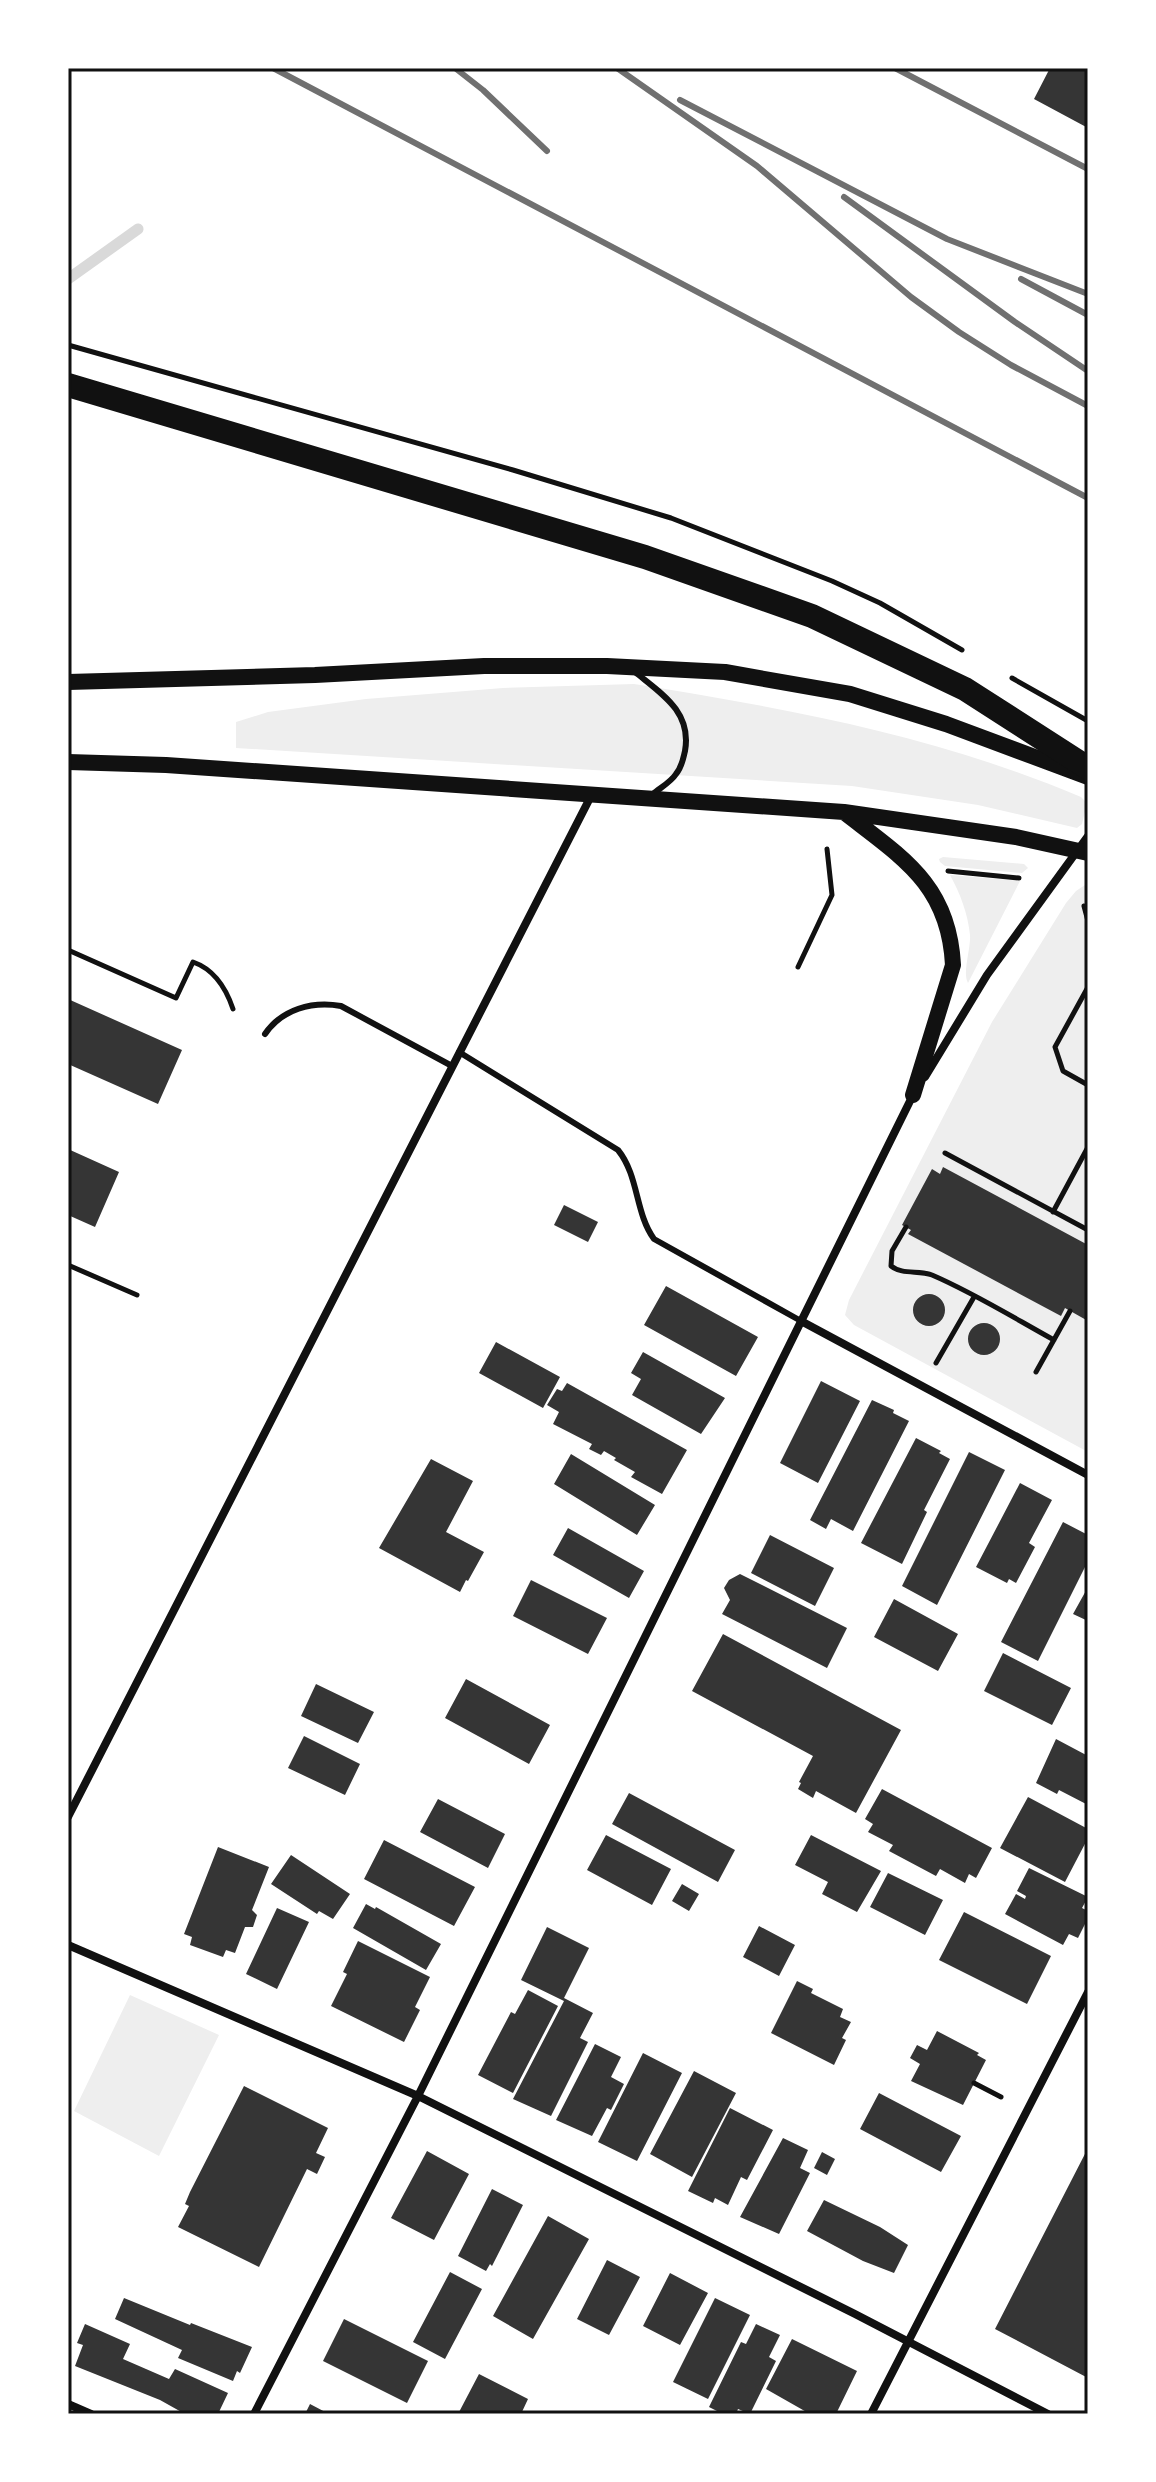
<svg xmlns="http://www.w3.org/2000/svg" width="1156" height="2482" font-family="'Times New Roman',serif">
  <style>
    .green { fill: #eee }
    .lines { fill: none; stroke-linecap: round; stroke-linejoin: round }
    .stream { stroke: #d9d9d9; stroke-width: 11 }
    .building { fill: #353535 }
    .path { stroke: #111; stroke-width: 5 }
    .service { stroke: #111; stroke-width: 6 }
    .minor { stroke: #111; stroke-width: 8 }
    .secondary { stroke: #111; stroke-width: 16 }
    .motorway { stroke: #111; stroke-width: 24 }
    .rail { stroke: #707070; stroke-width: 6 }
    .neatline { fill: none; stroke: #111; stroke-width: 3 }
  </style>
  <rect width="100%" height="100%" fill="#fff"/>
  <path class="green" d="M634 684C790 709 934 735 1081 797L1087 803 1082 824 1077 828 978 805 852 786 236 748V722L268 712 366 699 503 688Z
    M943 857 1024 864 1028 868 1022 873 945 866 940 862 939 859Z
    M950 875 1020 881 968 983C962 973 971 949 970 935 968 914 960 893 950 875Z
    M1088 883V1452L854 1325 845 1315 849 1300 992 1022 1066 903 1076 891Z
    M130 1995 219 2035 159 2156 74 2111Z"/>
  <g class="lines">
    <path class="stream" d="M68 279 138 229"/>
  </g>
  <path class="building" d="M1050 68H1088V128L1034 99Z
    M68 999 182 1050 158 1104 68 1064Z
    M68 1149 119 1172 95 1227 68 1215Z
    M943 1167 1088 1245V1321L1065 1308 1061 1316 908 1234 911 1230 902 1225 932 1169 940 1174Z
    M564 1205 598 1222 588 1242 554 1225Z
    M666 1286 758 1337 736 1376 644 1325Z
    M913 1310a16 16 0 1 1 32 0a16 16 0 1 1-32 0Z
    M968 1339a16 16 0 1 1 32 0a16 16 0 1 1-32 0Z
    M496 1342 560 1377 543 1408 479 1373Z
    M643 1352 725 1398 701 1434 632 1395 641 1379 631 1373Z
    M821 1381 860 1401 818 1483 780 1463Z
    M567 1383 687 1450 662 1494 631 1477 635 1472 614 1460 616 1458 604 1451 601 1455 589 1449 592 1444 553 1424 559 1412 547 1405 557 1389 562 1391Z
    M872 1400 894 1410 893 1413 909 1421 853 1531 831 1519 826 1529 810 1520Z
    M916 1438 941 1451 939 1453 950 1459 924 1510 927 1512 902 1564 861 1543Z
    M969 1452 1005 1470 937 1605 902 1586Z
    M571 1454 655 1505 637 1535 554 1484Z
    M431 1459 473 1481 446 1532 484 1552 468 1581 466 1580 460 1592 379 1548Z
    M1020 1483 1052 1500 1029 1543 1035 1547 1016 1583 1009 1579 1007 1583 976 1567Z
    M1063 1522 1088 1535V1561L1038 1661 1001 1642Z
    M568 1528 644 1571 629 1598 553 1555Z
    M770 1535 834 1568 815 1606 751 1573Z
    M740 1574 847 1628 827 1668 722 1614 730 1600 724 1588 729 1580Z
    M531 1580 607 1618 588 1654 513 1616Z
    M1088 1587V1621L1073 1614Z
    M894 1599 958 1634 938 1671 874 1637Z
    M723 1634 901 1730 856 1813 816 1791 813 1798 798 1789 801 1783 799 1782 813 1756 692 1691Z
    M1003 1653 1071 1688 1052 1725 984 1691Z
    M466 1679 550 1725 529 1764 445 1718Z
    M316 1684 374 1712 358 1743 301 1716Z
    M304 1736 360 1764 345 1795 288 1768Z
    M1056 1739 1088 1756V1805L1059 1790 1057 1794 1036 1783Z
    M882 1789 992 1848 976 1878 969 1874 965 1883 940 1869 936 1876 889 1851 893 1845 868 1832 873 1824 865 1819Z
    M629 1793 735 1850 718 1882 612 1824Z
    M1028 1797 1088 1829V1838L1065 1882 1000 1848Z
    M438 1799 505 1834 488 1868 420 1832Z
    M606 1835 671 1869 652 1905 587 1870Z
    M811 1835 881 1871 857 1912 822 1894 828 1882 795 1865Z
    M384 1840 475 1887 454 1926 364 1879Z
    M218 1847 269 1867 252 1910 257 1915 253 1927H245L235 1953 226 1950 223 1957 190 1945 192 1937 184 1934Z
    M291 1855 350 1894 333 1919 319 1911 317 1914 271 1884Z
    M1029 1868 1088 1897 1082 1908 1088 1911V1918L1078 1938 1069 1934 1063 1945 1005 1914 1016 1894 1025 1899 1026 1896 1017 1891Z
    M888 1873 943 1900 925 1935 870 1907Z
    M682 1884 699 1894 689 1911 672 1901Z
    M366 1904 375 1909 376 1907 441 1944 426 1970 353 1928Z
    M277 1908 309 1922 277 1989 246 1974Z
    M964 1912 1051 1956 1027 2004 939 1960Z
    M759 1926 795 1945 779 1976 743 1957Z
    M547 1927 589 1948 564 1998 593 2013 580 2038 588 2042 551 2116 513 2099 564 2001 521 1980Z
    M358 1941 430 1977 415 2007 420 2010 404 2042 331 2006 347 1974 343 1972Z
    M797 1981 813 1989 811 1993 843 2009 840 2017 851 2022 842 2038 846 2040 834 2065 771 2033Z
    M528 1990 558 2006 513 2093 478 2075 511 2012 515 2014Z
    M937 2031 979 2053 977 2055 986 2060 963 2105 911 2081 920 2064 910 2058 917 2045 927 2050Z
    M595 2044 621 2057 611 2077 624 2084 611 2110 607 2108 592 2136 556 2120Z
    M643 2053 682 2073 637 2161 598 2142Z
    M694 2071 736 2093 692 2177 650 2154Z
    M244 2086 328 2128 316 2153 325 2157 317 2174 307 2169 259 2267 178 2227 189 2206 185 2204 190 2192Z
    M879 2093 961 2136 941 2172 860 2129Z
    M730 2108 773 2130 747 2180 741 2177 728 2205 715 2198 713 2203 688 2191Z
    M783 2138 808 2150 800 2168 810 2173 779 2234 740 2217Z
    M1088 2148V2378L995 2329Z
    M427 2151 469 2174 434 2240 391 2218Z
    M822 2152 835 2159 827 2175 814 2168Z
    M492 2189 523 2205 492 2266 490 2264 486 2271 458 2256Z
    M824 2200 880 2227 908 2245 894 2273 863 2261 807 2231Z
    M548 2216 589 2239 533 2339 493 2316Z
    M607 2260 640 2277 609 2335 577 2319Z
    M450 2272 482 2289 445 2359 413 2342Z
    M670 2273 708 2293 680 2345 643 2326Z
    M124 2298 190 2325 191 2323 252 2347 240 2373 237 2371 233 2381 178 2358 182 2350 115 2319Z
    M715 2298 750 2315 708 2399 673 2382Z
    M344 2319 428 2361 407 2403 323 2361Z
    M85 2324 130 2344 123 2359 169 2379 175 2369 228 2393 218 2414H185L160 2400 75 2366 83 2345 77 2343Z
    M756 2324 780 2335 769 2357 776 2361 750 2414 738 2409 736 2414H723L709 2407 741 2342 746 2344Z
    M792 2339 857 2371 836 2414H810L766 2389Z
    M479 2374 528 2399 521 2414H458Z
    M310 2404 329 2414H305Z"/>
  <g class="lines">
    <path class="path" d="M68 345 513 470 671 518 832 581 880 603 962 650
      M1012 678 1088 721
      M948 871 1019 878
      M1084 906 1088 921
      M68 950 176 998 193 962C213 969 226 988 233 1009
      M798 967 832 895 827 849
      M1088 987 1055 1047 1063 1071 1088 1085
      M945 1153 1088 1230
      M1053 1212 1088 1147
      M906 1227 892 1251 891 1266C902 1275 919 1270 932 1275 974 1293 1014 1318 1054 1340
      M68 1265 137 1295
      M936 1363 974 1297
      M1036 1372 1070 1311
      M974 2083 1001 2097"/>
    <path class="service" d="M635 672C662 694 692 712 685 751 683 759 682 767 676 774 671 782 660 788 653 794
      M265 1034C282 1009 312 1001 341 1006L452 1066
      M459 1052 618 1150C639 1176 635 1213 654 1239L801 1321"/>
    <path class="minor" d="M925 1077 987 975 1088 836
      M801 1321 1088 1475
      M68 1817 591 796
      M68 1945 418 2096 855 2314 1048 2414
      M68 2404 91 2414
      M254 2414 418 2096 913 1095
      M871 2414 1088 1992"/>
    <path class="secondary" d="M68 682 315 675 484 666H607L725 672 850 694 946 724 1088 777
      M68 762 166 765 844 812 1016 837 1088 853
      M845 813C903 858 949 885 953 965L913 1095"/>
    <path class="motorway" d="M68 385 645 557 812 616 965 689 1088 768"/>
    <path class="rail" d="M273 68 1088 498
      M455 68 483 90 547 151
      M617 68 757 166 911 297 959 332 1011 365 1088 406
      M895 68 1088 169
      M680 100 947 239 1088 294
      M844 197 1015 322 1088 371
      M1021 279 1088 315"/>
  </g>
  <rect width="1156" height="2482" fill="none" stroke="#ffffff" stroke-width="140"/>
  <rect x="70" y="70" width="1016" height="2342" class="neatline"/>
</svg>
